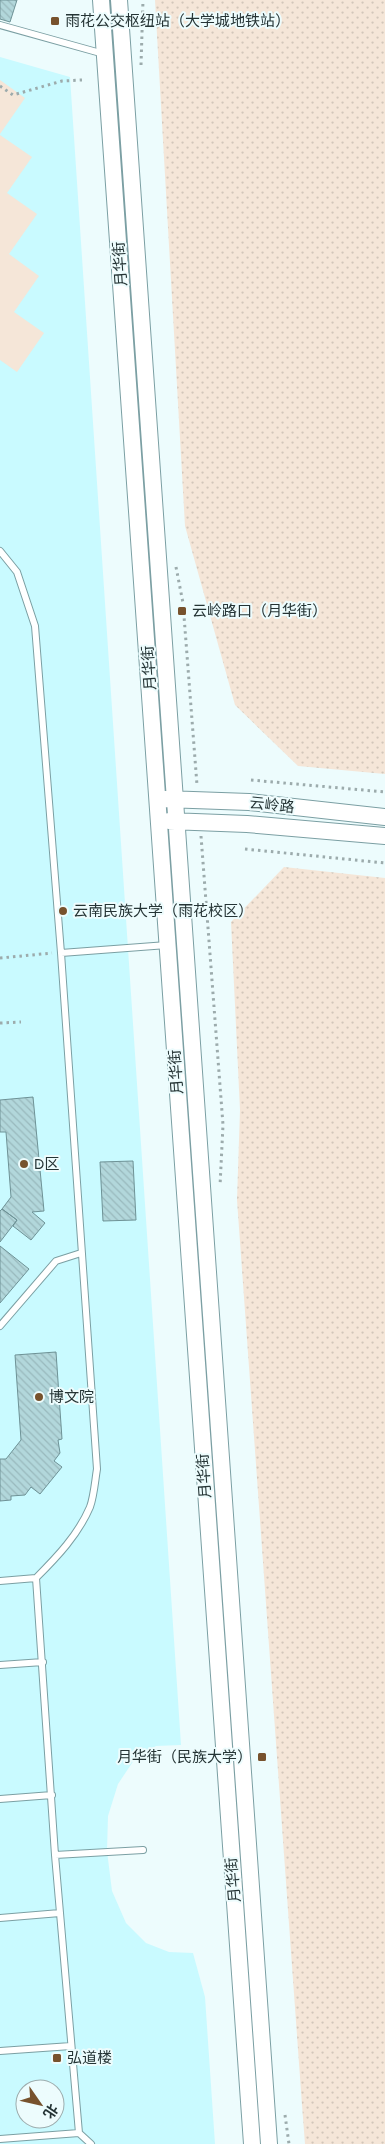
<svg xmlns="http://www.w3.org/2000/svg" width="385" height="2144" font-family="Jost,'Noto Sans SC',sans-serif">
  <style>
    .built { fill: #c9faff; fill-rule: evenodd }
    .green { fill: url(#green-dots) }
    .pitch { fill: #f5e6d8 }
    .building { fill: url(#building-back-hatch); stroke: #6e9296 }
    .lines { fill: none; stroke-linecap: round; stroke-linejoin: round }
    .service-casing { stroke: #7b9fa3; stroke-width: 8 }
    .tertiary-casing { stroke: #7b9fa3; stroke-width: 18 }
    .path { stroke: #9cabac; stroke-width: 3; stroke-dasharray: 2.5 4; stroke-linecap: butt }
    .service { stroke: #fff; stroke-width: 6 }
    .tertiary { stroke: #fff; stroke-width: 16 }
    .poi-dot { fill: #77522d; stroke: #edfcfd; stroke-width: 2 }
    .labels { text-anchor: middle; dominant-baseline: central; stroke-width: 4; stroke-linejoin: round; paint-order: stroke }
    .poi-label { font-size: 15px; fill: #253435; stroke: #edfcfd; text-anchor: start }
    .street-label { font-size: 15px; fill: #253435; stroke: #edfcfd }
  </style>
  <defs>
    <pattern id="green-dots" width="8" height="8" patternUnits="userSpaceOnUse" patternTransform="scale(1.25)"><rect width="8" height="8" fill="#f5e6d8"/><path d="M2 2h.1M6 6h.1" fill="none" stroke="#d2c6ba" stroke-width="1.8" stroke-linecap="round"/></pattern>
    <pattern id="building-back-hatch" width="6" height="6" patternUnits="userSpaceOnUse" patternTransform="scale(1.25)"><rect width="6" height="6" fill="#b2d7db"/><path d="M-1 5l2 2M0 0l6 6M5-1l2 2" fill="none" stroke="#99b9bd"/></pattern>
  </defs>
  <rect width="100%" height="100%" fill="#edfcfd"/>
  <path class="built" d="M0 57 70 77 181 1745 156 1746 136 1757 118 1784 108 1816 107 1851 112 1891 126 1923 146 1943 169 1952 193 1953 205 1997 215 2144H0ZM25 2089H55V2119H25Z"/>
  <path class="green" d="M155 0H385V774L298 766 235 705 185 526Z
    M284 867 385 878V2144H305L302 2105 237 1200 240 1110 231 922Z"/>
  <path class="pitch" d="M0 80 25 98 0 134Z
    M0 135 32 157 7 193 37 214 9 254 39 276 14 312 44 333 17 372 0 360Z"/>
  <path class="building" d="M0 0H17L10 22 0 19Z
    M33 1097 44 1211 32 1212 45 1223 31 1240 13 1226 17 1220 2 1209 11 1197 6 1132H0V1100Z
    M133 1161 136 1220 103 1221 100 1162Z
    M2 1209 17 1220 0 1242V1211Z
    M0 1246 29 1269 0 1303Z
    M56 1352 62 1439 58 1440 60 1453 54 1461 62 1467 40 1494 31 1487 25 1495 11 1496V1500L0 1501V1459H6L21 1440 15 1355Z"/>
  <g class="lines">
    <defs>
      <path id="service" d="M0 25 104 54
        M0 551 17 572 35 626 61 953 97 1469C95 1481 94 1496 90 1507 78 1535 57 1557 36 1578L0 1581
        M61 953 167 945
        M0 1326 56 1261 81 1253
        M36 1578 55 1855 79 2133 91 2144
        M0 1665 43 1662
        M0 1799 52 1795
        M55 1855 143 1850
        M0 1918 60 1913
        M0 2051 71 2046
        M0 2139 79 2133"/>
      <path id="tertiary" d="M101 0 252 2144
        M119 0 269 2144
        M165 799 249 802 385 817
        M169 821 247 824 385 836"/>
    </defs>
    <use href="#service" class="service-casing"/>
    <use href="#tertiary" class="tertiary-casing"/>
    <path class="path" d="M141 65 143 0
      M0 86 13 95 62 81 82 80
      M176 567 183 603 197 785
      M251 780 385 792
      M201 836 223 1125 220 1186
      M245 849 385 863
      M0 958 52 953
      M0 1023 21 1022
      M285 2115 289 2144"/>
    <use href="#service" class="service"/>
    <use href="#tertiary" class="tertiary"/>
  </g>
  <g class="poi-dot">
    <rect x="50" y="16" width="10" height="10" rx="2.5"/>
    <rect x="177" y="606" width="10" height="10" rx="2.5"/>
    <circle cx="63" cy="911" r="5"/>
    <circle cx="24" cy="1164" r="5"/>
    <circle cx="39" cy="1397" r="5"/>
    <rect x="257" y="1752" width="10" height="10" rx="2.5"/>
    <rect x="52" y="2053" width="10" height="10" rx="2.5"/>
  </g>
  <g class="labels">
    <g class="poi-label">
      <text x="65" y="21">雨花公交枢纽站（大学城地铁站）</text>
      <text x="192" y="611">云岭路口（月华街）</text>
      <text x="73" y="911">云南民族大学（雨花校区）</text>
      <text x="34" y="1164">D区</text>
      <text x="49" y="1397">博文院</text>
      <text x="252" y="1757" text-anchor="end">月华街（民族大学）</text>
      <text x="67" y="2058">弘道楼</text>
    </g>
    <g class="street-label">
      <text transform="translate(120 264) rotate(-94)">月华街</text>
      <text transform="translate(149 668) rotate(-94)">月华街</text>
      <text transform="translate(272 805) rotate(6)">云岭路</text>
      <text transform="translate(176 1072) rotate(-94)">月华街</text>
      <text transform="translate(204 1476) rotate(-94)">月华街</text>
      <text transform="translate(233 1880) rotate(-95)">月华街</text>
    </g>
  </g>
  <g transform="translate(40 2104) rotate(124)"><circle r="24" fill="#edfcfd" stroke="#9dacad"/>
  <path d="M0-4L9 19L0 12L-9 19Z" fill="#77522d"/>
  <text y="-8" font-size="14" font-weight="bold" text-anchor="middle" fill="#253435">北</text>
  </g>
</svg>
